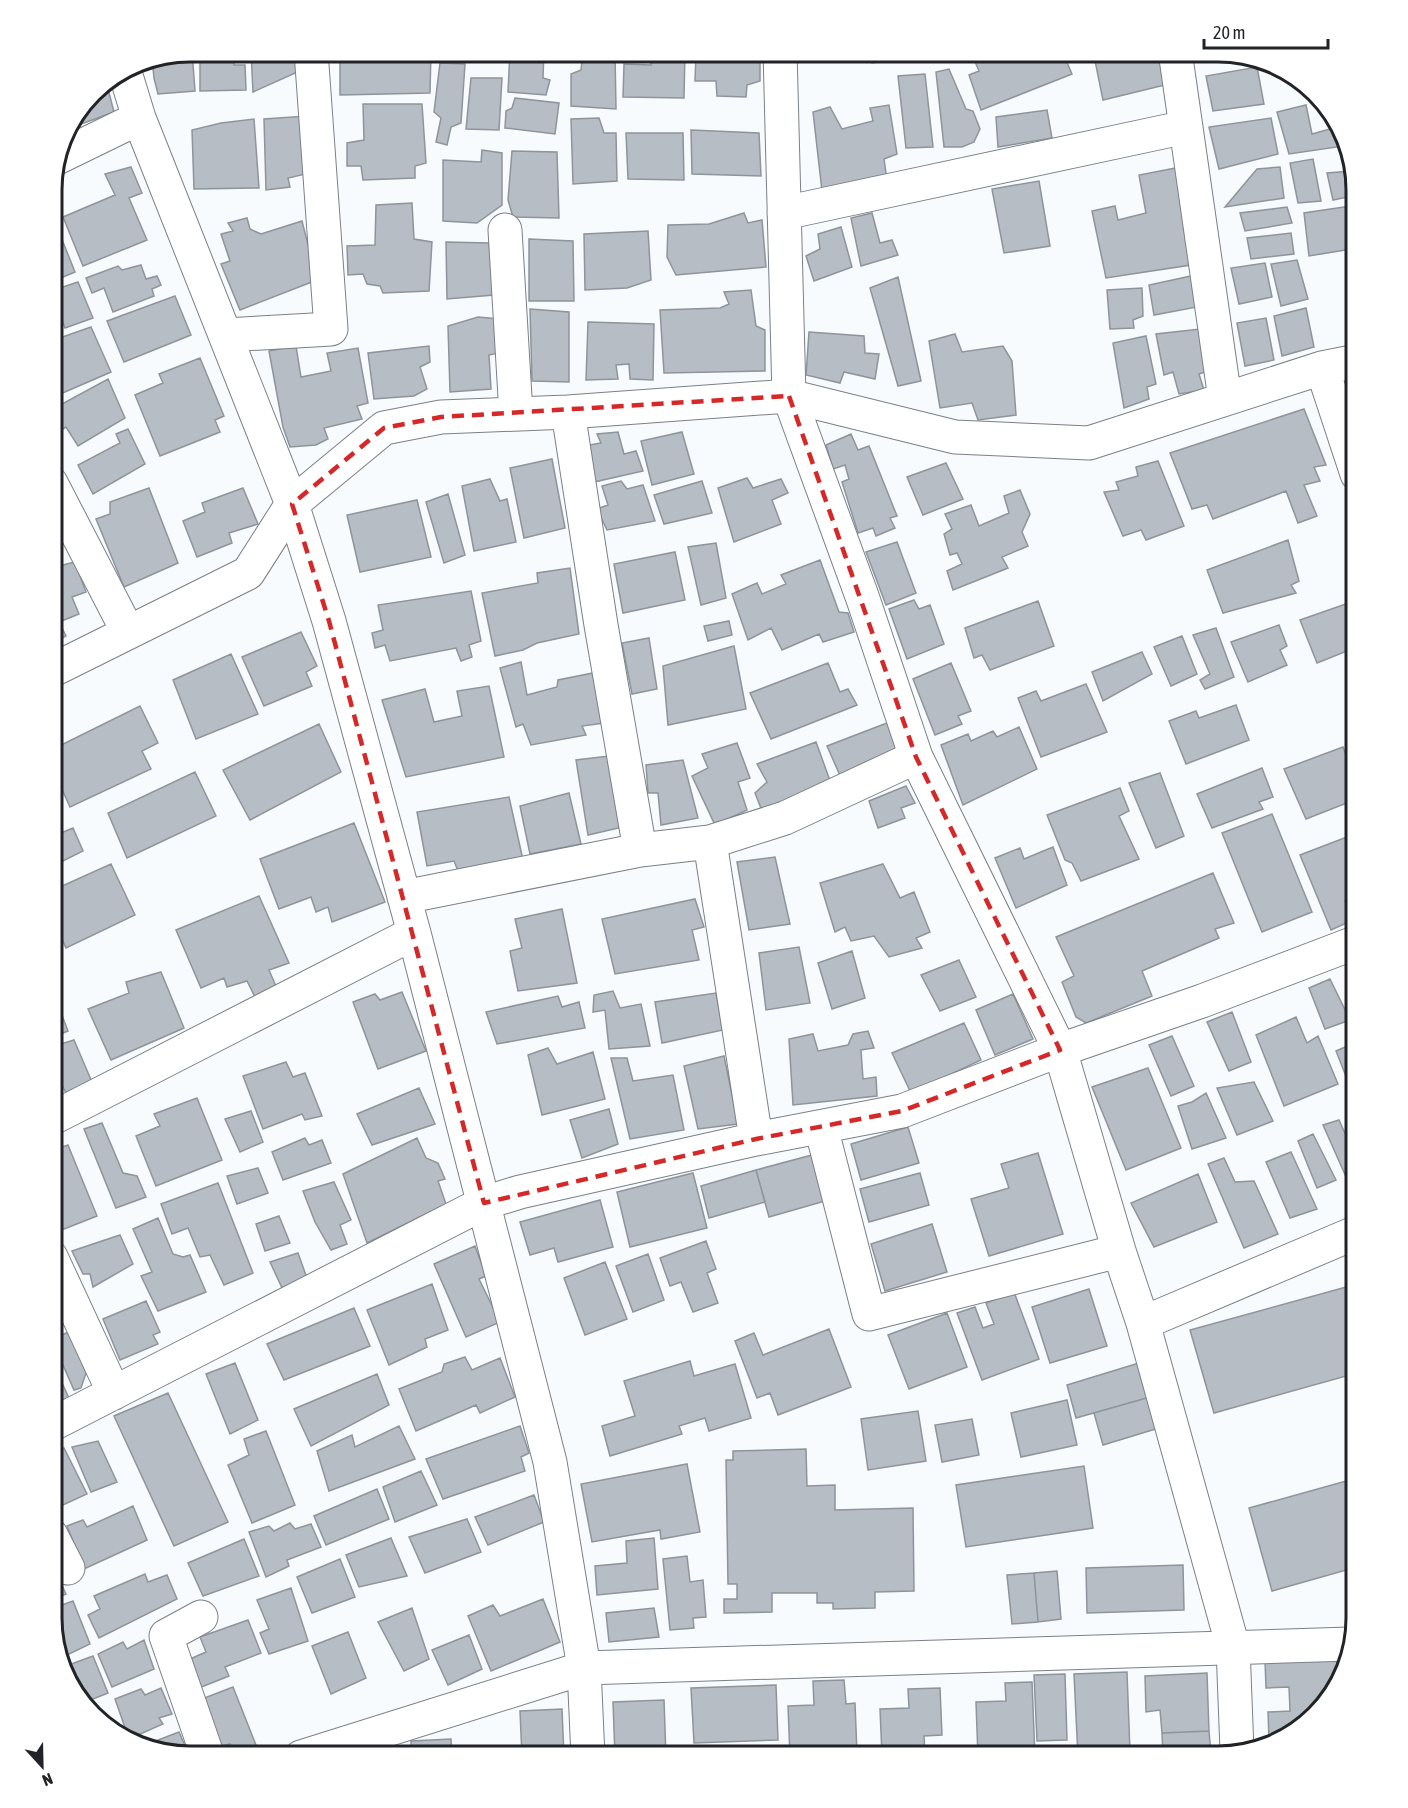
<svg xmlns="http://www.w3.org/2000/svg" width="1408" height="1808" font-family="'Asap Condensed',sans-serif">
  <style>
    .building { fill: #b7bdc4; stroke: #8e949b; stroke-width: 1.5 }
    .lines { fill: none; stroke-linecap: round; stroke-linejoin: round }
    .minor-casing { stroke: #7a8086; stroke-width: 35 }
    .minor { stroke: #fff; stroke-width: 33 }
    .marked { fill: none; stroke: #d62828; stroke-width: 4.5; stroke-dasharray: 12 8; stroke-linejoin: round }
    .rim { fill: none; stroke: #212326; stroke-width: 3 }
  </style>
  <rect width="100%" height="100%" fill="#f8fbfe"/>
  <path class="building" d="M192 51 195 91 158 94 154 78 152 59Z
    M200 51H233L234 65H245L246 90 200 91Z
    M251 51H302V70L253 92Z
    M340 51H431L430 93 340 95Z
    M438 51H471L470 59 438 57Z
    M510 51H544L543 78 550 80 546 95 508 92Z
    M583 51H615L616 109 571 106V74L581 70Z
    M650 51H685L684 98 623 97 624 64 651 65Z
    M808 51H858V54L808 52Z
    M871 51H912V57L872 63Z
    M990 51H1062L1072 74 981 110 969 75 979 71 973 57Z
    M1093 51H1158L1165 85 1103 100Z
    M1196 51H1227L1229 52 1196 56Z
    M696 55 760 57V81L747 85 746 97 717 96 716 81H695Z
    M440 63 465 64 461 123 451 127 447 145 436 142 441 118 434 112Z
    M1257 67 1264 104 1213 111 1206 76Z
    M949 69 966 109 973 111 980 129 974 142 962 147H944L936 72Z
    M925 74 933 147 906 148 898 76Z
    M471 78H502L499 130 466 129Z
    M106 81 114 112 65 130 98 86Z
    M515 98 559 103 555 134 505 128 506 111 512 108Z
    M363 104H422L426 163 415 166V178L363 180 361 166H347V143L364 140Z
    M889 105 897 154 884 159 887 180 822 191 813 112 830 107 842 129 873 121 870 108Z
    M1306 105 1312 134 1330 129 1326 106 1334 113 1344 146 1289 154 1277 112Z
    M1047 110 1052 138 998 147 996 117Z
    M307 116 310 173 288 178 290 187 266 190 264 119Z
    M599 118 604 133H616L617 181 573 184 571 119Z
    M1271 118 1278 154 1219 169 1209 127Z
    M254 119 259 188 194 189 192 130 221 123Z
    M691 130 759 133 761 176 692 174Z
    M626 133H683L684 180 628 179Z
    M482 150 502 153V205L477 223 443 221V160L481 162Z
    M512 151 557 152 559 218 513 217 508 200Z
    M1313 159 1321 201 1298 203 1290 163Z
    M131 167 142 193 129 198 147 240 83 266 63 217 115 195 105 174Z
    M1280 167 1284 198 1225 207 1257 169Z
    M1176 168 1191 265 1106 278 1092 211 1115 206 1118 220 1146 213 1139 175Z
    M1351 171 1357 195 1333 200 1327 173Z
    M1039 181 1050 246 1004 253 992 189Z
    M412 203 414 239 432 242 429 291 383 293 380 286 367 284 363 274 348 275 347 246 375 245 376 205Z
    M1357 205V248L1309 256 1304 213Z
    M1287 207 1292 223 1245 231 1240 213Z
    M51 212 75 272 51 282Z
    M744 213 748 223 762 220 766 267 676 275 667 257 668 225 709 224Z
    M872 213 880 243 892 240 898 255 861 266 851 218Z
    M247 218 250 229 261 234 302 221 317 280 240 310 221 264 230 261 221 234 233 231 228 223Z
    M841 227 852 267 814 281 806 256 820 249 818 234Z
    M648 231 651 280 627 288 585 290 584 234Z
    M1291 233 1294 254 1251 259 1247 238Z
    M529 239 573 241 574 301H529Z
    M446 242 489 243 494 295 447 299Z
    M1297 260 1308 299 1281 306 1271 264Z
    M1265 263 1272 297 1239 304 1231 268Z
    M141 265 146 279 157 276 161 285 152 289 154 296 113 312 104 288 92 293 86 278 118 266 122 270Z
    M1191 276 1197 307 1154 315 1149 285Z
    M898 277 921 381 898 386 870 288Z
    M78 282 93 318 65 328 51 291Z
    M1142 288 1143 316 1133 320 1134 328 1110 329 1107 290Z
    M751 290 756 326 765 330V371L664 373 660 310 720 308 729 304 724 292Z
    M175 296 191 335 124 362 107 321Z
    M1306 308 1314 347 1282 356 1274 316Z
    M530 309 569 312V382L532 381Z
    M478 317 499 319V353L489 355 491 389 450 392 448 326Z
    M1266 318 1274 360 1245 366 1237 323Z
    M588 322 654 324 653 380 630 379 629 364 616 365 618 379 586 380Z
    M91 327 111 372 51 398V341Z
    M1200 329 1208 371 1199 374 1204 390 1179 394 1173 372 1164 375 1156 334Z
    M809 332 864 336 865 353 879 354 875 379 844 372 840 383 806 375Z
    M955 334 962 352 1003 346 1012 361 1016 415 978 420 972 403 940 408 929 341Z
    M1146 336 1156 384 1147 387 1149 399 1124 408 1113 343Z
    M296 346 301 377 331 371 327 353 358 348 368 403 357 406 362 419 324 428 328 439 316 445 290 447 283 427 269 351Z
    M429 346 430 362 420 367 427 389 414 396 374 399 368 353Z
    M200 358 224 416 215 420 220 432 160 456 135 395 163 383 159 374Z
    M108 379 125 418 78 446 66 427 55 434 51 427V410Z
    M1304 409 1326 465 1314 467 1320 481 1304 485 1317 516 1298 523 1286 491 1213 519 1207 505 1192 509 1170 453Z
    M128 429 145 464 93 494 78 465 120 443 116 434Z
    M618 432 624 454 636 451 643 471 594 482 583 446 601 443 597 434Z
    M682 432 694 474 652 485 641 441Z
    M851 434 858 450 869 446 897 516 890 518 895 528 876 536 873 528 858 533 842 482 849 479 845 465 833 469 826 445Z
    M552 459 565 528 524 538 510 468Z
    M1158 461 1184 526 1146 540 1141 530 1123 536 1104 492 1119 490 1116 482 1138 476 1136 467Z
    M946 463 963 499 923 515 907 477Z
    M747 478 753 488 781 479 788 493 772 500 781 524 734 542 718 488Z
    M490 479 500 501 507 499 516 542 474 551 462 486Z
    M621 481 627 489 643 485 655 521 607 530 597 509 608 505 602 486Z
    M702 481 712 513 664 524 654 495Z
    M149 488 178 563 124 587 96 519 110 514V502Z
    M243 488 258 524 229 533 232 543 197 557 183 521 205 512 202 503Z
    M1020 490 1030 514 1022 532 1028 546 1002 557 1008 568 953 590 947 571 962 564 957 553 950 555 944 534 952 529 945 514 971 505 979 526 1009 513 1004 496Z
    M448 494 465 555 444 563 426 502Z
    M417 500 431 557 360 572 347 515Z
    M1288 540 1299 581 1291 585 1296 593 1223 613 1207 570Z
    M897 542 916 593 886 605 866 552Z
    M716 543 726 598 701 605 688 547Z
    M675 552 685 600 623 613 614 564Z
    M820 560 839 612 848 613 854 632 823 642 819 634 782 650 771 628 748 640 732 594 757 583 762 594 786 584 781 575Z
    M75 562 86 592 72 597 79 614 59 622 66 636 51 644V588L55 586 51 568Z
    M570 568 579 634 537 643 523 650 495 656 482 593 538 583 537 573Z
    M471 591 481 641 469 645 472 657 461 661 456 648 390 661 385 645 375 648 372 633 383 630 378 605Z
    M914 600 919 609 930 605 944 644 907 659 889 609Z
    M1357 600V647L1317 663 1300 620Z
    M1038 601 1054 646 990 670 982 655 974 658 965 628Z
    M729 621 732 635 708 641 704 626Z
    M1279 625 1287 646 1280 650 1287 665 1248 682 1231 642Z
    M1216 628 1234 677 1205 689 1200 680 1210 674 1193 635Z
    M301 632 317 666 306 672 312 686 264 706 242 657Z
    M1182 636 1197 674 1171 686 1154 647Z
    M649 638 657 689 632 694 622 643Z
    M734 646 746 709 668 725 663 666Z
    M1142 652 1152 674 1103 701 1092 672Z
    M231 654 258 714 196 739 173 680Z
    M521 662 527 695 557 687 558 680 593 673 604 723 582 726 586 735 531 745 523 724 516 727 500 668Z
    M828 663 840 692 848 689 857 705 771 739 750 693Z
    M951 663 971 711 958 716 962 724 935 735 913 679Z
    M1086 684 1107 732 1041 757 1018 698 1036 691 1041 701Z
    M489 686 504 757 406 777 382 700 425 689 434 722 462 716 457 691Z
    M1236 705 1249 740 1186 764 1169 721 1196 711 1199 718Z
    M140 706 158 743 142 751 151 769 70 807 51 765V750Z
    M887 723 901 755 842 780 827 746Z
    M319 724 341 772 250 820 223 770Z
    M1019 727 1037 769 963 805 941 745 968 734 971 741 993 731 997 737Z
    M816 742 832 786 764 816 755 793 767 782 757 764Z
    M737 743 750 778 738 782 747 810 715 825 692 776 708 768 702 754Z
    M1343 747 1357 782V799L1306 819 1284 769Z
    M609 756 623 827 588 835 576 760Z
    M683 760 698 818 661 825 658 793H648L646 765Z
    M1262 768 1273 797 1259 802 1263 809 1212 828 1197 794Z
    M195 772 216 816 127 858 108 813Z
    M1160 773 1184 836 1156 848 1129 783Z
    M906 786 915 803 901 808 905 818 878 828 869 801Z
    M1120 788 1129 811 1119 816 1139 859 1081 881 1072 863 1065 860 1047 815Z
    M569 793 581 844 530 854 520 806Z
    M509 797 523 860 458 871 454 861 427 866 417 812Z
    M1272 814 1312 912 1262 932 1222 833Z
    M354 823 385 902 332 922 328 907 316 912 311 897 279 909 260 859Z
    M73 828 83 851 51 867V837Z
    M1357 833V895L1345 901 1353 920 1331 930 1300 855Z
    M1053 847 1067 885 1016 908 995 858 1020 848 1024 859Z
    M775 857 790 924 749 930 737 862Z
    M111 864 135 915 66 948 51 915V891Z
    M883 864 900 898 914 892 930 932 916 938 922 948 889 957 874 936 851 941 845 927 835 932 820 883Z
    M1213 873 1234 923 1215 929 1219 938 1142 971 1152 996 1086 1023 1076 1017 1062 982 1074 976 1056 937Z
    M259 896 289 963 269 970 278 991 256 999 247 981 227 987 224 978 201 988 176 930Z
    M695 899 704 927 692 930 699 960 615 974 602 919Z
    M562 909 577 983 518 991 510 951 522 948 515 919Z
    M799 947 810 1003 766 1010 759 953Z
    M852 951 865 998 832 1009 818 963Z
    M51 956 56 968 51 970Z
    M959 960 976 997 940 1011 921 975Z
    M161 972 184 1028 111 1060 88 1009 129 993 126 982Z
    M1330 979 1350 1020 1325 1029 1309 988Z
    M613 991 620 1008 641 1004 650 1046 609 1049 605 1010 593 1012 594 995Z
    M402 992 426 1051 378 1069 353 1002 375 994 380 1000Z
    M716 993 723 1030 662 1043 655 1002Z
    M1013 994 1033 1039 995 1055 976 1010Z
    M558 996 562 1007 579 1002 585 1028 497 1044 486 1012Z
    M55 997 68 1031 51 1038V999Z
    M1232 1012 1251 1062 1229 1071 1207 1022Z
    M1296 1017 1307 1043 1318 1036 1338 1084 1284 1106 1256 1035Z
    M964 1023 981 1060 911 1093 892 1053Z
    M868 1031 874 1048 861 1050 863 1079 876 1077 877 1096 793 1105 789 1039 813 1034 818 1051 848 1045 853 1034Z
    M1172 1036 1194 1086 1171 1096 1149 1045Z
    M74 1040 92 1082 66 1093 60 1081 51 1085V1047Z
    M1357 1042V1087L1351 1089 1336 1051Z
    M548 1048 557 1064 593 1052 605 1099 542 1115 528 1055Z
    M724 1056 738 1124 698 1129 684 1066Z
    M611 1058H627L633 1081 673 1075 684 1130 630 1139Z
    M286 1062 293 1077 305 1073 322 1116 305 1120 302 1114 263 1129 243 1076Z
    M1148 1068 1181 1148 1126 1170 1092 1087Z
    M1254 1082 1273 1121 1237 1135 1217 1088Z
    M419 1088 435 1124 372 1145 357 1114Z
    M1206 1093 1226 1138 1192 1149 1178 1106 1192 1102Z
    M197 1098 222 1160 156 1186 136 1136 160 1126 154 1114Z
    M609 1109 618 1144 582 1158 570 1120Z
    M251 1111 263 1142 240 1152 225 1119Z
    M1339 1120 1357 1160V1175L1347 1179 1323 1125Z
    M102 1123 123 1173 137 1176 146 1197 116 1208 84 1129Z
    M908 1127 919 1163 861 1180 851 1144Z
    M1313 1134 1336 1180 1317 1188 1298 1141Z
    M305 1138 309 1145 322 1140 331 1163 283 1180 272 1152Z
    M417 1138 426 1158 438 1163 445 1179 438 1181 446 1204 367 1243 343 1174Z
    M68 1145 97 1216 59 1231 51 1210V1171L54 1170 51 1163V1151Z
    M1291 1152 1317 1209 1290 1218 1266 1162Z
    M1038 1153 1063 1234 989 1256 971 1199 1009 1188 1001 1164Z
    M812 1155 825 1201 769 1217 756 1170Z
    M1224 1158 1235 1182 1254 1181 1278 1234 1244 1248 1208 1164Z
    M258 1168 268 1193 237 1204 227 1176Z
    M756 1170 765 1202 709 1218 701 1186Z
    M693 1173 707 1228 630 1247 617 1192Z
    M920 1173 929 1205 869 1222 860 1189Z
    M1198 1174 1217 1222 1154 1247 1131 1203Z
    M334 1182 351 1220 340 1225 347 1244 331 1250 315 1222 303 1191Z
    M218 1183 253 1273 224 1285 210 1255 200 1257 188 1228 172 1234 161 1204Z
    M600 1200 613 1247 558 1262 554 1248 530 1255 520 1222Z
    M279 1216 290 1243 265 1251 256 1224Z
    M158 1218 173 1254 183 1257 190 1255 206 1292 158 1311 141 1276 152 1272 133 1229Z
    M932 1224 947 1272 885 1291 871 1244Z
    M120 1235 133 1264 93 1287 90 1274H83L72 1251Z
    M706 1241 716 1269 707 1273 718 1303 693 1312 681 1282 670 1286 660 1258Z
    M475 1246 486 1276 479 1279 500 1322 466 1337 434 1264Z
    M298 1253 308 1281 283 1290 270 1262Z
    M648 1254 664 1300 633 1312 616 1266Z
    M605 1262 627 1319 585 1335 564 1278Z
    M432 1284 448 1330 425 1339 427 1347 389 1365 367 1310Z
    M1357 1284V1373L1214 1413 1190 1330Z
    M1089 1289 1107 1346 1050 1363 1032 1307Z
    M1014 1292 1039 1359 982 1380 957 1313 975 1307 983 1328 994 1324 986 1303Z
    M146 1301 160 1332 153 1335 158 1344 120 1360 103 1319Z
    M354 1308 370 1346 284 1380 267 1344Z
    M947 1313 967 1367 909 1389 888 1335Z
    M829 1329 851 1387 778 1415 770 1393 757 1398 735 1341 754 1333 763 1355Z
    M70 1332 86 1373 81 1388 74 1390 51 1338Z
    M465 1357 472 1370 500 1358 515 1397 480 1413 476 1405 416 1431 399 1389 442 1372 444 1364Z
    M51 1359 69 1398 53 1405 51 1402Z
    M690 1361 694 1376 735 1364 751 1418 709 1431 705 1418 679 1426 682 1434 610 1456 602 1426 635 1416 624 1381Z
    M235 1363 258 1420 230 1434 206 1374Z
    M1139 1363 1150 1397 1076 1418 1067 1385Z
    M377 1374 389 1405 311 1446 294 1409Z
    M168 1393 228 1522 174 1546 114 1416Z
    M1150 1397 1159 1428 1103 1445 1094 1413Z
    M1067 1400 1077 1445 1021 1457 1011 1413Z
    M918 1411 926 1461 868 1470 861 1419Z
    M972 1419 979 1455 942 1462 935 1425Z
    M399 1426 415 1459 329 1491 317 1451 352 1435 355 1447Z
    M520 1426 529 1453 521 1457 525 1471 443 1499 426 1459Z
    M266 1431 295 1505 252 1523 228 1465 249 1455 244 1439Z
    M98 1441 117 1482 91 1492 72 1447Z
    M64 1448 87 1494 54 1509 51 1505V1452Z
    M806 1449 807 1486 835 1485V1510L913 1508 914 1591 875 1592V1608L833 1609V1603H817V1593H772V1612L724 1613V1599H737V1584H728L726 1460H733V1451Z
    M687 1464 700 1532 661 1539 660 1530 592 1542 581 1484Z
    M1084 1466 1093 1528 966 1547 956 1485Z
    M421 1471 437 1505 395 1522 383 1487Z
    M1357 1478V1567L1272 1591 1249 1508Z
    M377 1489 389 1519 326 1545 314 1516Z
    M534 1495 544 1522 488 1545 475 1517Z
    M133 1506 147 1540 84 1569 67 1526 83 1520 87 1527Z
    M467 1519 481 1552 425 1573 409 1537Z
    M290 1523 295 1529 311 1524 321 1547 287 1560 289 1566 266 1577 249 1532 269 1526 274 1531Z
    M391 1538 407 1576 359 1587 346 1555Z
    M654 1538 658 1589 597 1595 595 1566 627 1563 626 1541Z
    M244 1539 259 1576 203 1596 188 1563Z
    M687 1556 690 1582 703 1580 706 1617 693 1618 694 1628 670 1630 663 1559Z
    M340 1559 355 1597 312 1613 297 1577Z
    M51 1561 66 1594 51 1600Z
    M1183 1565 1184 1610 1087 1613 1086 1568Z
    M1057 1571 1061 1619 1038 1622 1034 1573Z
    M1034 1573 1038 1622 1012 1624 1007 1575Z
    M145 1574 148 1582 167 1575 177 1599 99 1638 88 1615 100 1609 94 1596Z
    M291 1588 308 1641 269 1654 260 1633 269 1629 257 1600Z
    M543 1599 560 1642 491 1671 468 1616 493 1605 500 1616Z
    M73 1601 90 1644 63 1657 51 1618V1609Z
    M412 1608 429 1659 404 1671 378 1622Z
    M654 1608 659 1637 609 1642 606 1613Z
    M248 1620 261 1653 225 1667 229 1676 199 1688 190 1659 206 1652 200 1637Z
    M348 1632 366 1678 331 1694 312 1646Z
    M469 1635 482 1669 448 1685 432 1650Z
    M144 1640 154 1669 112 1687 98 1654 123 1642 127 1649Z
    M1347 1655 1339 1687 1295 1734 1281 1738 1269 1739 1268 1712 1290 1711 1289 1687 1266 1688 1265 1660Z
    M93 1656 108 1693 83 1703 74 1695 66 1666Z
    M1127 1672 1130 1752 1110 1753V1757H1078L1074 1674Z
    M1207 1673 1209 1731 1162 1733 1160 1710 1146 1712 1145 1676Z
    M1065 1674 1067 1740 1037 1741 1034 1675Z
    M844 1680 846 1704 855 1703 857 1754 790 1757 788 1706 814 1705 813 1681Z
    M1032 1682 1035 1757H978L976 1702 1006 1701 1005 1683Z
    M776 1685 778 1740 694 1743 691 1688Z
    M233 1687 258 1750 240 1757H235L230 1744 219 1747 202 1699Z
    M161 1688 172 1714 159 1718 163 1724 129 1739 115 1699 141 1689 145 1695Z
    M940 1688 942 1735 924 1736 925 1754 882 1756 880 1709 909 1708 908 1689Z
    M664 1700 666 1757H615L613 1702Z
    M562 1709 564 1757H522L520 1711Z
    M1209 1731 1211 1754 1163 1756 1162 1733Z
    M179 1732 190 1757 145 1745Z
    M451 1739 452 1757H411V1741Z
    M778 1750V1757H694V1754Z
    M1211 1754V1757H1163V1756Z"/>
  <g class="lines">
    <defs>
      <path id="minor" d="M780 51 789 396 863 599 916 757 1060 1050 1119 1251 1143 1323 1233 1647 1237 1751
        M1175 51 1225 399
        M124 69 139 118 292 504 329 621 414 933 550 1462 584 1668 588 1757
        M57 158 139 118
        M784 213 1186 127
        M505 230 516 414
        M225 335 331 329 311 51
        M1322 368 1357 474
        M568 412 601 625 640 850
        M51 483 128 632
        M51 671 248 573 292 504 384 428 441 417 568 412 789 396 955 437 1089 443 1322 368 1357 361
        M710 842 756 1139
        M404 897 640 850 710 842 785 818 916 757
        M51 1119 414 933
        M821 1127 869 1314 1119 1251
        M51 1257 114 1393
        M1143 1323 1357 1232
        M51 1425 484 1203 520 1192 756 1139 902 1111 1060 1050 1202 1001 1357 942
        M51 1535 68 1568
        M201 1617 166 1636 208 1757
        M301 1757 584 1668 1350 1644"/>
    </defs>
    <use href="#minor" class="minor-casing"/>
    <use href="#minor" class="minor"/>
  </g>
  <path class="marked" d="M789 396 916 757 1060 1050 902 1111 756 1139 484 1203 329 621 292 504 384 428 441 417Z"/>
  <path d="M0 0H1408V1808H0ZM190 62H1218A128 128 0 0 1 1346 190V1618A128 128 0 0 1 1218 1746H190A128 128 0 0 1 62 1618V190A128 128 0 0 1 190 62Z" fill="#fff" fill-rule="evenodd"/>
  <path class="rim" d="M190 62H1218A128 128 0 0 1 1346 190V1618A128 128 0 0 1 1218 1746H190A128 128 0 0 1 62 1618V190A128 128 0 0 1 190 62Z"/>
  <g transform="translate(42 1766) rotate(158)" stroke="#ffffff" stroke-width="4.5" paint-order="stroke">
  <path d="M0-4.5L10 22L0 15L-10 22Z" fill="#212326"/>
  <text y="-9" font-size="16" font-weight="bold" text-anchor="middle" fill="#212326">N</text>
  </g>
  <path d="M1204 39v9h124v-9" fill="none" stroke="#212326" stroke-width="3"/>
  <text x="1213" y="39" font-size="18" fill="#212326" stroke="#ffffff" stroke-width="4.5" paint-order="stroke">20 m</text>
</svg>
